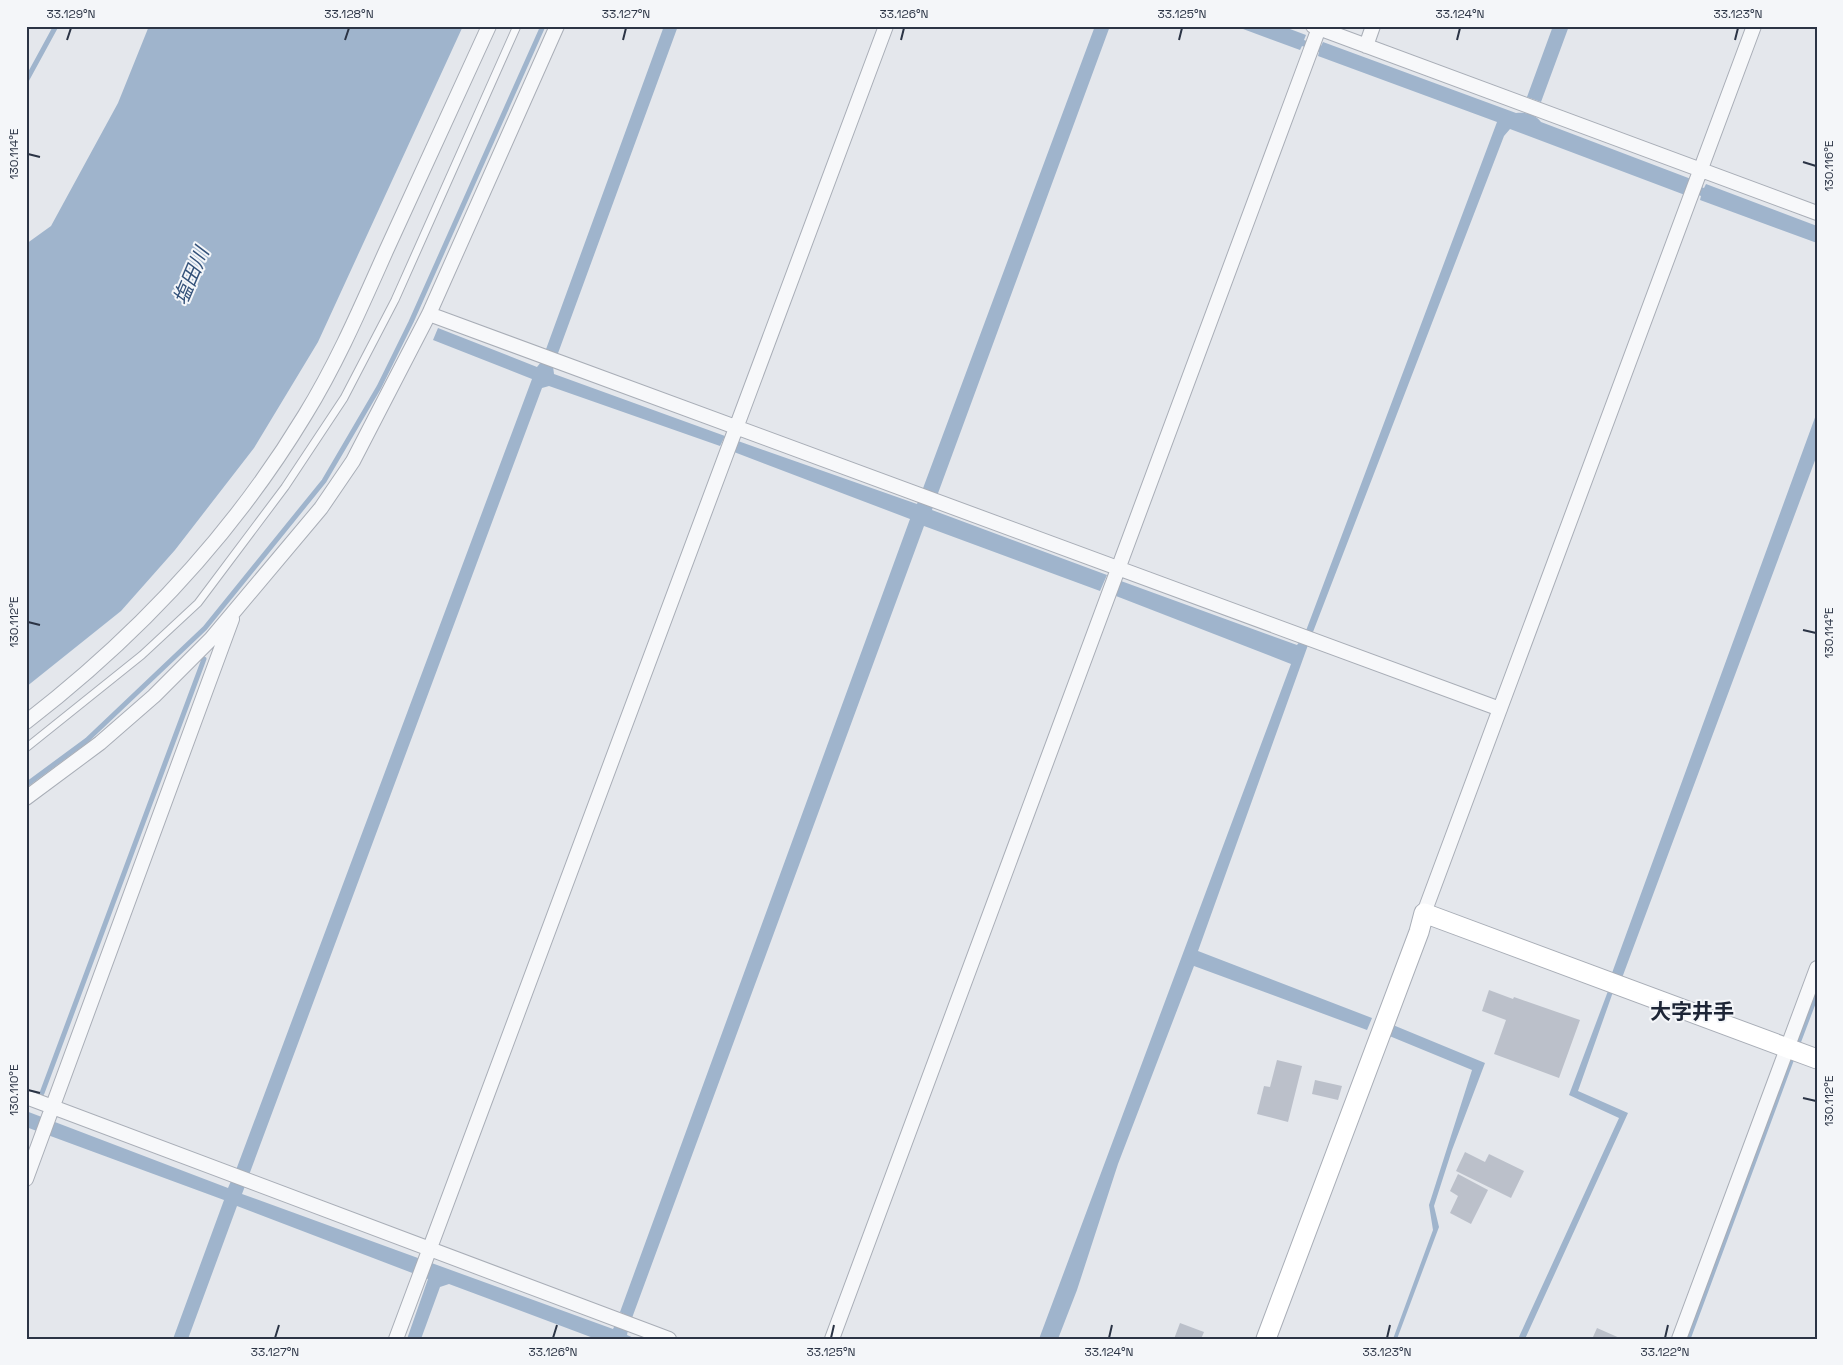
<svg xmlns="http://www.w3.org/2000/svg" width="1843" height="1365" font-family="'Space Grotesk','Noto Sans JP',sans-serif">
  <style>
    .water { fill: #9fb4cc }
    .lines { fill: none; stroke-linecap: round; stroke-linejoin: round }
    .stream { stroke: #9fb4cc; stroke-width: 5 }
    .building { fill: #bbc0ca }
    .lane-casing { stroke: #a9aeb7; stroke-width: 9 }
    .street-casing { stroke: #a9aeb7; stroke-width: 16 }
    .secondary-casing { stroke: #a9aeb7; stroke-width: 21 }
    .lane { stroke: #f7f8fa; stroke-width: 7 }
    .street { stroke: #f7f8fa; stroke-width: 14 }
    .secondary { stroke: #fff; stroke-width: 19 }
    .ticks { fill: none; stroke: #2b3445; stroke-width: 2 }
    .labels { text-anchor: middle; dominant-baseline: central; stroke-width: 4; stroke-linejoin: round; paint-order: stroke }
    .water-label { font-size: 20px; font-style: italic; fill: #34527a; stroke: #f4f6f9 }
    .quarter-label { font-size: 21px; font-weight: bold; fill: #1d2536; stroke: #f4f6f9 }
    .neatline { fill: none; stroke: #2b3445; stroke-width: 2 }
    .ticks-label { font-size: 12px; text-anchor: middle; fill: #2b3445 }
  </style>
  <rect width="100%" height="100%" fill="#e4e7ec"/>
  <path class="water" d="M149 26H463L318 342 254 448 175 550 121 611 26 687V244L51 226 118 103Z
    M664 26H678L557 356 545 352Z
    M1095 26H1110L937 496 922 491Z
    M1235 26H1282L1306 35 1304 40 1321 46 1323 42 1516 113C1525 112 1535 114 1541 122L1691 179 1690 183 1704 188 1706 184 1817 226V243L1700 200 1701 196 1687 190 1685 195 1510 129 1504 136 1308 645 1198 951 1372 1018 1367 1030 1194 966 1118 1164 1077 1290 1058 1339H1039L1291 664 1116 596 1121 581 1297 645 1304 636 1497 122 1318 56 1319 52 1302 46 1300 50Z
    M1553 26H1569L1541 102 1527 97Z
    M438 328 537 367 541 362 553 366 554 374 725 436 720 446 549 386 542 388 249 1175 236 1170 532 379 433 340Z
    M1817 412V455L1622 978 1612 973Z
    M738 441 917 504 919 499 934 504 932 510 1107 575 1100 591 924 526 632 1318 620 1312 910 519 734 452Z
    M1608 991 1613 992 1578 1091 1628 1113 1525 1339H1518L1619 1118 1569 1095Z
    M1393 1025 1485 1063 1452 1150 1434 1206 1439 1227 1397 1339H1393L1433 1230 1429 1205 1472 1070 1387 1035Z
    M26 1111 228 1188 231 1181 245 1186 242 1194 613 1329 615 1325 628 1330 627 1335 636 1339H596L449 1284 440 1287 421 1339H407L428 1279 237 1206 188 1339H173L224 1200 26 1127Z"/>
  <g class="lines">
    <path class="stream" d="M26 81 56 26
      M26 785 87 740 205 628 324 481 379 387 411 322 543 26
      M1798 1043 1817 993
      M42 1093 204 659
      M1688 1339 1791 1061"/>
  </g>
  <path class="building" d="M1489 990 1513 999 1514 997 1580 1020 1559 1078 1494 1054 1506 1020 1482 1011Z
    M1277 1060 1302 1066 1288 1122 1257 1114 1264 1086 1270 1087Z
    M1315 1080 1342 1086 1338 1100 1312 1094Z
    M1465 1152 1485 1162 1489 1154 1524 1171 1511 1198 1456 1171Z
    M1458 1174 1488 1190 1471 1224 1450 1213 1458 1196 1450 1191Z
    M1180 1323 1204 1332 1201 1339H1174Z
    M1597 1328 1622 1339H1596L1593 1337Z"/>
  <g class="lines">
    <defs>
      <path id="lane" d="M26 748 142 655 198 603 285 487 344 398 395 300 517 26"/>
      <path id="street" d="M1313 26 1817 213
        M1366 46 1373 26
        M429 314 1500 709
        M26 722C136 637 233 534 305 415 337 363 361 307 386 251 420 176 454 101 489 26
        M26 798 100 743 154 696 211 639 321 508 353 461 429 314 557 26
        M1424 913 1754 26
        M26 1097 669 1339
        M26 1179 232 619
        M396 1339 886 26
        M832 1339 1319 28
        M1679 1339 1817 968"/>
      <path id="secondary" d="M1266 1339 1419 932 1424 913 1817 1059"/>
    </defs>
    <use href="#lane" class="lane-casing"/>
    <use href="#street" class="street-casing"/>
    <use href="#secondary" class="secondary-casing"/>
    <use href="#lane" class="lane"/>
    <use href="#street" class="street"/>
    <use href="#secondary" class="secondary"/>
  </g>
  <path class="ticks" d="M67 40 71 28M345 40 349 28M623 40 626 28M901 40 904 28M1179 40 1182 28M1457 40 1460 28M1735 40 1738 28M28 154 40 157M1803 162 1816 166M28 622 40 625M1803 630 1816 633M28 1090 40 1093M1803 1098 1816 1101M275 1338 279 1325M553 1338 557 1325M831 1338 834 1325M1109 1338 1112 1325M1387 1338 1390 1325M1665 1338 1668 1325"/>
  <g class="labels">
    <g class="water-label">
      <text transform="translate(191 276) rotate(-67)">塩田川</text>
    </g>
    <g class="quarter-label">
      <text x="1692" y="1011">大字井手</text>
    </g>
  </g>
  <rect width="1843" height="1365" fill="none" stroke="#f4f6f9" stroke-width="55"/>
  <rect x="28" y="28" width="1788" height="1310" class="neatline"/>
  <g class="ticks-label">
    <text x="71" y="18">33.129°N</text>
    <text x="349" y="18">33.128°N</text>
    <text x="626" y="18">33.127°N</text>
    <text x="904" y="18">33.126°N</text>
    <text x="1182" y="18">33.125°N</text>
    <text x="1460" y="18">33.124°N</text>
    <text x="1738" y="18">33.123°N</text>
    <text transform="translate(14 154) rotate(-90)" y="4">130.114°E</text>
    <text transform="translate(1829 166) rotate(-90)" y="4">130.116°E</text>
    <text transform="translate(14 622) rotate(-90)" y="4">130.112°E</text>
    <text transform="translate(1829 633) rotate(-90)" y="4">130.114°E</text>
    <text transform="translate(14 1090) rotate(-90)" y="4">130.110°E</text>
    <text transform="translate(1829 1101) rotate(-90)" y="4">130.112°E</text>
    <text x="275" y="1356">33.127°N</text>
    <text x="553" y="1356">33.126°N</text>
    <text x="831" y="1356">33.125°N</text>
    <text x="1109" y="1356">33.124°N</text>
    <text x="1387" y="1356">33.123°N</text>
    <text x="1665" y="1356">33.122°N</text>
  </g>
</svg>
